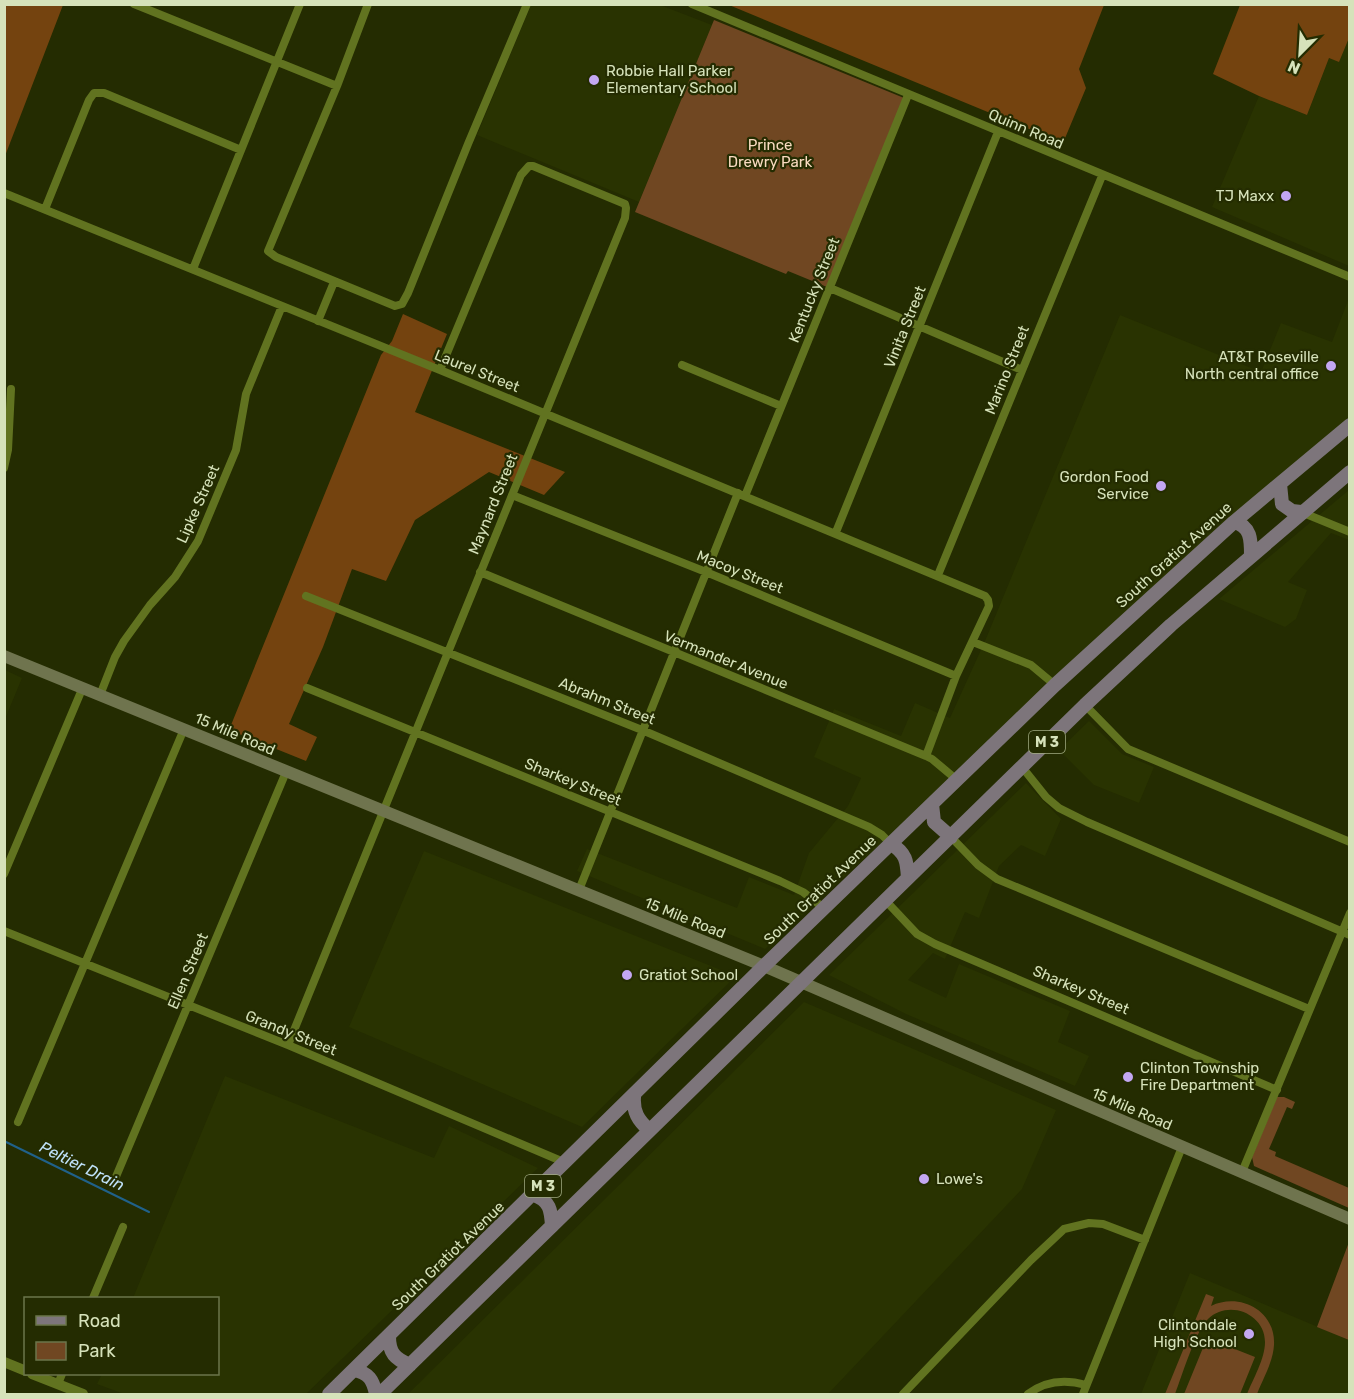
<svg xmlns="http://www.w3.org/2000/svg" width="1354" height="1399" font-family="Rubik,sans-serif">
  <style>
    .built { fill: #293301 }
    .green { fill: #704722 }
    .forest { fill: #74430f }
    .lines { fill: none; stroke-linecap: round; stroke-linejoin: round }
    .stream { stroke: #20618a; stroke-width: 2 }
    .minor { stroke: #617320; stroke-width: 8 }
    .tertiary { stroke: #617320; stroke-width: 10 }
    .secondary { stroke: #6f744e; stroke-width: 12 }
    .primary { stroke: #7d757b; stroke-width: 14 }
    .poi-dot { fill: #c3a7f2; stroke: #242c01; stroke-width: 2 }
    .labels { text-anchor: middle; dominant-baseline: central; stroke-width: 4.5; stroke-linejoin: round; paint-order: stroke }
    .shield { fill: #242c01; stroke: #a1ab82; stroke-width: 1.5 }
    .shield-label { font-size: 14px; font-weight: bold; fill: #d6e2ba }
    .poi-label { font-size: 15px; fill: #d6e2ba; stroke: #242c01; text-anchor: start }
    .street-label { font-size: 15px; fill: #d6e2ba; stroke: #242c01 }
    .park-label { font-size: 15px; fill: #f9dac0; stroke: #242c01 }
    .water-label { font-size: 16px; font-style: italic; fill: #bfe1f9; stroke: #242c01 }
  </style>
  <rect width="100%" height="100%" fill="#242c01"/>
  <path class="built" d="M531 5H660L712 25 639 202 477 135Z
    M1349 38V266L1212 207 1259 96 1307 115 1329 58 1339 61Z
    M1349 298V417L765 949 577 871 587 849 737 908 749 877 794 895 809 853 848 806 861 778 814 757 834 709 901 736 915 703 950 718 985 641 1120 315 1261 372 1281 323 1332 342Z
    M1349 490V540L1331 533 1288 582 1307 590 1296 619 1285 627 1219 599Z
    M5 670 22 678 5 719Z
    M1089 721 1122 754 1154 767 1139 803 1094 785 1059 750Z
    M1026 783 1061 819 1045 856 1021 845 999 866 979 918 965 912 945 959 933 953 908 980 946 998 959 964 1070 1011 1058 1042 1089 1056 1075 1086 906 1014 829 975Z
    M424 851 736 976 582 1127 349 1027Z
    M804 1002 1056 1110 1022 1189 828 1394H408Z
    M225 1076 434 1158 449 1126 538 1168 306 1394H124L97 1384 102 1374H218V1298H133Z
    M1190 1273 1349 1340V1394H1141Z"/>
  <path class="green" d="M714 20 904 98 827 287 788 271 786 274 635 212Z
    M1277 1097H1284L1295 1102 1292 1109 1287 1107 1269 1149 1276 1152 1275 1156 1349 1188V1208L1254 1166 1252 1157Z
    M1349 1242V1340L1317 1327Z
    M1206 1294 1214 1297 1211 1306C1240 1292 1276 1311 1274 1345 1273 1362 1263 1379 1257 1394H1247C1253 1379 1265 1359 1265 1342 1265 1314 1229 1299 1208 1319 1195 1332 1182 1376 1175 1394H1165Z
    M1207 1338 1255 1357 1240 1394H1184Z"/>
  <path class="forest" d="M5 4 63 5 5 156 4 5Z
    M729 5 1104 4V5L1079 69 1086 88 1063 143Z
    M1240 5H1349V38L1339 62 1329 58 1307 115 1259 96 1213 74Z
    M403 314 447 334 415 412 565 472 544 495 489 472 415 520 386 581 352 569 323 647 289 724 317 737 306 761 229 730 381 355 392 341Z"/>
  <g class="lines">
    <path class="stream" d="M4 1141 149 1212"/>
    <path class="minor" d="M134 4 337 86
      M368 4 337 86 268 251 276 257 395 306 402 304 408 293 468 144 527 4
      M692 4 1350 277
      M4 193 440 370 985 596 988 600 989 606 956 676 926 756
      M45 209 89 100 94 93H104L241 150
      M193 269 300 4
      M830 288 1022 370
      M318 321 334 282
      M682 365 781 406
      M4 468 8 450 11 389
      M512 495 706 572 956 676
      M745 496 908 95
      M1301 512 1350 532
      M836 532 998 132
      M480 572 926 756 932 759 957 780
      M938 575 1102 176
      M306 596 642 730 869 827 882 835 891 844
      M973 642 1031 665 1055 685
      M307 688 780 881 803 892 825 909
      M100 695 115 657 124 641 150 605 175 577 198 541 236 450 246 394 282 306
      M1085 705 1128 749 1350 842
      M1022 767 1046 797 1059 808 1087 822 1350 935
      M951 837 978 865 997 879 1309 1009
      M4 874 83 687
      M579 890 738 493
      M885 900 917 934 935 944 1277 1090
      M4 931 288 1045 566 1163
      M288 1045 625 218 626 208 625 204 533 166H529L521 175 440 370
      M18 1122 184 729
      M1242 1172 1350 913
      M115 1179 286 772
      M93 1298 123 1227
      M58 1384 62 1374
      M903 1394 1031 1260 1064 1229 1089 1223 1103 1224 1145 1240
      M1028 1394C1045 1381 1065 1379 1086 1385
      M1083 1394 1182 1147"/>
    <path class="tertiary" d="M4 1362 26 1371
      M32 1374 83 1394"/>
    <path class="secondary" d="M4 656 764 966 1350 1219"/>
    <path class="primary" d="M1280 484 1282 504 1292 511 1301 512
      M1234 522C1251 526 1251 540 1251 555
      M932 804 934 822 951 837
      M891 844C906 853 907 861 908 878
      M634 1097C633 1112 638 1120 649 1130
      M534 1195C550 1201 551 1210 552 1226
      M389 1336C389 1353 395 1359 410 1365
      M354 1370C369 1373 373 1380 376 1394
      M329 1394 764 966 1055 685 1234 522 1350 425
      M380 1394 1085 705 1171 625 1350 472"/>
  </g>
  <g class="poi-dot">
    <circle cx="594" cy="80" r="6"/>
    <circle cx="1286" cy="196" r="6"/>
    <circle cx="1331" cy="366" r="6"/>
    <circle cx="1161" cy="486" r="6"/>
    <circle cx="627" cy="975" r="6"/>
    <circle cx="1128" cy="1077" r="6"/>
    <circle cx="924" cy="1179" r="6"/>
    <circle cx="1249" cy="1334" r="6"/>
  </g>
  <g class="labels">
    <g class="shield">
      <rect x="1029" y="731" width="36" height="22" rx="4.5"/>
      <rect x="525" y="1175" width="36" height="22" rx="4.5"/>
    </g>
    <g class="shield-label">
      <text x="1047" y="742">M 3</text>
      <text x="543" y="1186">M 3</text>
    </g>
    <g class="poi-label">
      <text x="606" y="71">Robbie Hall Parker<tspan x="606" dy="17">Elementary School</tspan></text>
      <text x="1274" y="196" text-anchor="end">TJ Maxx</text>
      <text x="1319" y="357" text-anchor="end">AT&amp;T Roseville<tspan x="1319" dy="17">North central office</tspan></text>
      <text x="1149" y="477" text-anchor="end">Gordon Food<tspan x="1149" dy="17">Service</tspan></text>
      <text x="639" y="975">Gratiot School</text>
      <text x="1140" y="1068">Clinton Township<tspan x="1140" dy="17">Fire Department</tspan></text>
      <text x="936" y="1179">Lowe's</text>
      <text x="1237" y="1325" text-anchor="end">Clintondale<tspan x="1237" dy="17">High School</tspan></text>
    </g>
    <g class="street-label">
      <text transform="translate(1026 129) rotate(23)">Quinn Road</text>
      <text transform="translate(814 290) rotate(-68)">Kentucky Street</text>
      <text transform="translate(905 327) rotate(-68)">Vinita Street</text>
      <text transform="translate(1007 370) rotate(-68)">Marino Street</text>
      <text transform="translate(477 371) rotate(22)">Laurel Street</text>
      <text transform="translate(198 504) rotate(-66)">Lipke Street</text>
      <text transform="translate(493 504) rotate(-68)">Maynard Street</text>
      <text transform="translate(1174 555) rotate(-42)">South Gratiot Avenue</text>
      <text transform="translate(740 572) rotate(22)">Macoy Street</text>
      <text transform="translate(726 660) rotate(22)">Vermander Avenue</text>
      <text transform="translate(607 701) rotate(22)">Abrahm Street</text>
      <text transform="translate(235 734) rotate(23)">15 Mile Road</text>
      <text transform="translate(573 782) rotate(22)">Sharkey Street</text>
      <text transform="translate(820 890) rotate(-44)">South Gratiot Avenue</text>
      <text transform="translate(685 918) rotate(22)">15 Mile Road</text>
      <text transform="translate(188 971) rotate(-67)">Ellen Street</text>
      <text transform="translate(1081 990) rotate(23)">Sharkey Street</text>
      <text transform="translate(291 1033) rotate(22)">Grandy Street</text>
      <text transform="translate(1132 1109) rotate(23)">15 Mile Road</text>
      <text transform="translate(448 1256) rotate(-44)">South Gratiot Avenue</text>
    </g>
    <g class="park-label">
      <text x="770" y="145">Prince<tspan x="770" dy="17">Drewry Park</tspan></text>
    </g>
    <g class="water-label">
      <text transform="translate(82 1166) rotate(26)">Peltier Drain</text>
    </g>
  </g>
  <rect width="1354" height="1399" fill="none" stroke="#d6e2ba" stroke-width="12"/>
  <rect x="24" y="1297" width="195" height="78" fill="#242c01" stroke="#6b754b" stroke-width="1.5"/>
  <rect x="36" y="1316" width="30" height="9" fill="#7d757b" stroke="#6b754b" stroke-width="1.5"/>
  <text x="78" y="1327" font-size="18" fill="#d6e2ba">Road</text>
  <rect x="36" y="1342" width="30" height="18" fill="#704722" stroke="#6b754b" stroke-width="1.5"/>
  <text x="78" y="1357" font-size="18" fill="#d6e2ba">Park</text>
  <g transform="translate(1300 54) rotate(204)" stroke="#242c01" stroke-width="4.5" paint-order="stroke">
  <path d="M0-4.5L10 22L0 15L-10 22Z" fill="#d6e2ba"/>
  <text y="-9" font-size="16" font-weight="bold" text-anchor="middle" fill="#d6e2ba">N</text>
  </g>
</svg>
